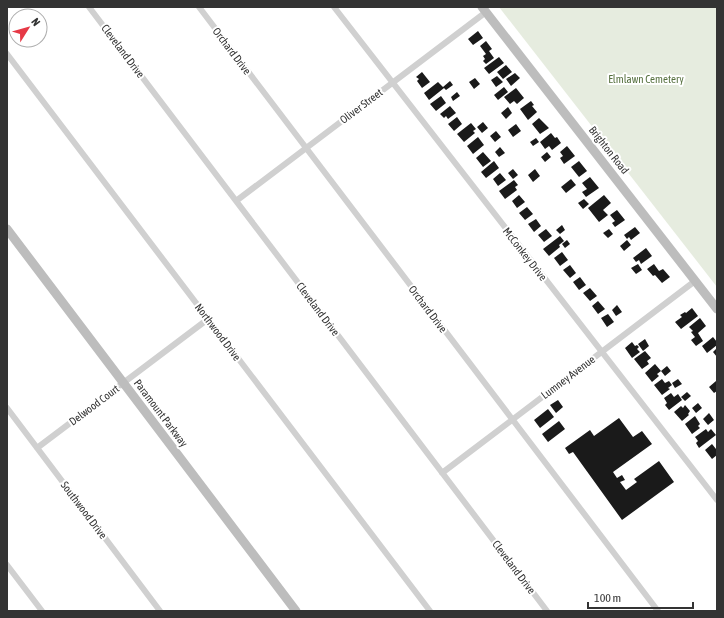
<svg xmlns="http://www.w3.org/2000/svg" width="724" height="618" font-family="'Asap Condensed',sans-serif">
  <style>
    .green { fill: #e6ecdf }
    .building { fill: #1a1a1a }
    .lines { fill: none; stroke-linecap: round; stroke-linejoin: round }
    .street { stroke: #d0d0d0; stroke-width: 6 }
    .secondary { stroke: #bdbdbd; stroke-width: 9 }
    .labels { text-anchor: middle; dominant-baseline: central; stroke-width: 4; stroke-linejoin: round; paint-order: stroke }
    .street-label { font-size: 11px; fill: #333; stroke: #fff }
    .park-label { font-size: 11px; fill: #56703f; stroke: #fff }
  </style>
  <rect width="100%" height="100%" fill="#fff"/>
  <path class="green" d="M499 7H717V287Z"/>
  <path class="building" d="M478 31 483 38 473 45 468 39Z
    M486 41 492 49 489 51 494 58 486 64 483 61 485 59 483 56 486 54 480 46Z
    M499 57 504 63 489 74 484 68Z
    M506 65 512 72 503 79 497 72Z
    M422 72 430 82 422 88 417 81 419 79 416 77Z
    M515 73 520 78 511 86 506 79Z
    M497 76 503 82 496 87 491 80Z
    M475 78 480 84 474 89 469 82Z
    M450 81 453 85 446 90 443 87Z
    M438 82 444 88 429 100 424 93Z
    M504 87 508 92 498 100 494 95Z
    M516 88 524 98 517 104 514 101 510 104 504 97Z
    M457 92 460 96 453 101 451 97Z
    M441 96 446 103 436 111 430 104Z
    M531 101 534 105 532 106 537 112 528 120 520 109Z
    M450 106 456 113 448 119 446 116 444 118 440 114Z
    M508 107 512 113 506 119 501 113Z
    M457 117 462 124 454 131 448 124Z
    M539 118 549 128 540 134 532 124Z
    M483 122 488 128 482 133 477 127Z
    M471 123 476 129 473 131 475 133 464 142 457 134Z
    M516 124 521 131 513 137 508 130Z
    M496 131 501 137 495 142 490 136Z
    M551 133 555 138 557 137 561 143 552 150 549 146 545 149 540 142Z
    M478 137 484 145 473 154 467 146Z
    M536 138 539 142 533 146 530 142Z
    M567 146 575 156 564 164 560 158 563 156 560 152Z
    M500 147 505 153 499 157 495 152Z
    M483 152 491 161 483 167 476 158Z
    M547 152 551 157 545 162 541 157Z
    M494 161 499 168 486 178 481 172Z
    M579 161 587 171 579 177 571 167Z
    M513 169 518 175 513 179 508 173Z
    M535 169 540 176 533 182 528 175Z
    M500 173 506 180 498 186 493 179Z
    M590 177 599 188 586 197 582 192 587 189 582 183Z
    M571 179 576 185 566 193 561 187Z
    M514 180 518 185 515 187 517 190 505 199 499 191Z
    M519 195 525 202 517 208 512 201Z
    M604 195 611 203 603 210 608 215 599 222 588 208Z
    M584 199 589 204 583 209 578 203Z
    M527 207 533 214 525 220 519 213Z
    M617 210 625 220 615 227 612 223 615 221 610 215Z
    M536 219 541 226 534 232 528 224Z
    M562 225 565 230 560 234 556 230Z
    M635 227 640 233 631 240 629 237 627 239 624 235Z
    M546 229 552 236 544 242 538 235Z
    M609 229 613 234 608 238 603 233Z
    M560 236 564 241 559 245 560 247 549 256 543 249Z
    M567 240 570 244 565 248 562 244Z
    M627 240 631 245 624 251 620 246Z
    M646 248 652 256 641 264 639 260 636 262 633 258Z
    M562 252 568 260 560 266 554 258Z
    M638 264 642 270 636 274 631 268Z
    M654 264 659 271 663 269 670 277 662 283 655 275 653 276 647 269Z
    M570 265 576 273 570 278 563 270Z
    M580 277 586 285 579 290 573 282Z
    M590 288 597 296 590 301 583 293Z
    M598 301 605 309 598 314 592 306Z
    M617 305 622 312 616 316 612 310Z
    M692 308 698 316 681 329 675 322 682 317 680 315 685 312 686 313Z
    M608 314 614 322 607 327 601 318Z
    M700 318 706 326 698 333 703 341 696 346 691 340 695 337 691 332 693 331 689 327Z
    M713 337 717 342V345L707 353 702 346Z
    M645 339 649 346 643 351 638 344Z
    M632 342 635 346 637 345 639 347 637 349 640 352 632 358 625 348Z
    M717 348V357L713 352Z
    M645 351 651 358 647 361 649 364 642 369 634 359Z
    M655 364 661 371 657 374 659 376 652 382 645 373Z
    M667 366 671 371 665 376 661 371Z
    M662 379 665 383 669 381 672 385 668 388 670 389 662 395 654 385Z
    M678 379 682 384 675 388 672 383Z
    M716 381 717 383V391L714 393 709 387Z
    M687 392 691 396 685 401 681 397Z
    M671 393 674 397 678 394 682 400 669 410 665 405 667 403 664 398Z
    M558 400 563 407 556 413 550 405Z
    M698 403 702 408 696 413 692 408Z
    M685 405 690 411 688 414 689 415 682 421 674 412 681 406 683 408Z
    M548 409 554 417 540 428 534 420Z
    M709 413 714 420 708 425 703 419Z
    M695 416 700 424 698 426 700 428 692 434 685 424Z
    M619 418 633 437 642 431 652 444 613 472 617 478 622 475 625 480 620 482 626 490 637 482 634 479 659 461 674 482 622 520 573 452 569 454 565 448 590 430 594 436Z
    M559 421 565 429 548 442 542 434Z
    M706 429 708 432 711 429 716 435 699 448 696 443 698 441 695 437Z
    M712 444 716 449 717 448V455L712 459 705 450Z"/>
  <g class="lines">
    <path class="street" d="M89 7 547 611
      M199 7 658 611
      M334 7 717 500
      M7 54 430 611
      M236 201 486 12
      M7 408 160 611
      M37 448 208 319
      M442 473 695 281
      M7 565 42 611"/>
    <path class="secondary" d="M482 7 717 309
      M7 229 296 611"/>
  </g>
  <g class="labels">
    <g class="street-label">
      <text transform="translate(123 51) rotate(53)">Cleveland Drive</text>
      <text transform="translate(232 51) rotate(53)">Orchard Drive</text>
      <text transform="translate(361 106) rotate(-37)">Oliver Street</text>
      <text transform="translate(609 150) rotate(52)">Brighton Road</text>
      <text transform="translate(525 254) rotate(52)">McConkey Drive</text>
      <text transform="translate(318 309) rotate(53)">Cleveland Drive</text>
      <text transform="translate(428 309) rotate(53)">Orchard Drive</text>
      <text transform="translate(218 332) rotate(53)">Northwood Drive</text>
      <text transform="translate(568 377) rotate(-37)">Lumney Avenue</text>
      <text transform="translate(94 405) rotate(-37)">Delwood Court</text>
      <text transform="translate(161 413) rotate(53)">Paramount Parkway</text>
      <text transform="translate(84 510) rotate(53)">Southwood Drive</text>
      <text transform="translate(514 567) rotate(53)">Cleveland Drive</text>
    </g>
    <g class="park-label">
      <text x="646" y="79">Elmlawn Cemetery</text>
    </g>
  </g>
  <rect width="724" height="618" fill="none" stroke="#333333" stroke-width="16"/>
  <g transform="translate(28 28) rotate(53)"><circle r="19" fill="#ffffff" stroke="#adadad"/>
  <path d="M0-3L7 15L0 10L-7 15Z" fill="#e63946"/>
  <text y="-6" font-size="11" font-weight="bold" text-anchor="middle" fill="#333333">N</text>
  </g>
  <path d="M588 602v6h105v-6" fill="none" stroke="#333333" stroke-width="2"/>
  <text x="594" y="602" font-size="12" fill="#333333" stroke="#ffffff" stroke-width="3" paint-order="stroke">100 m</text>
</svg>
